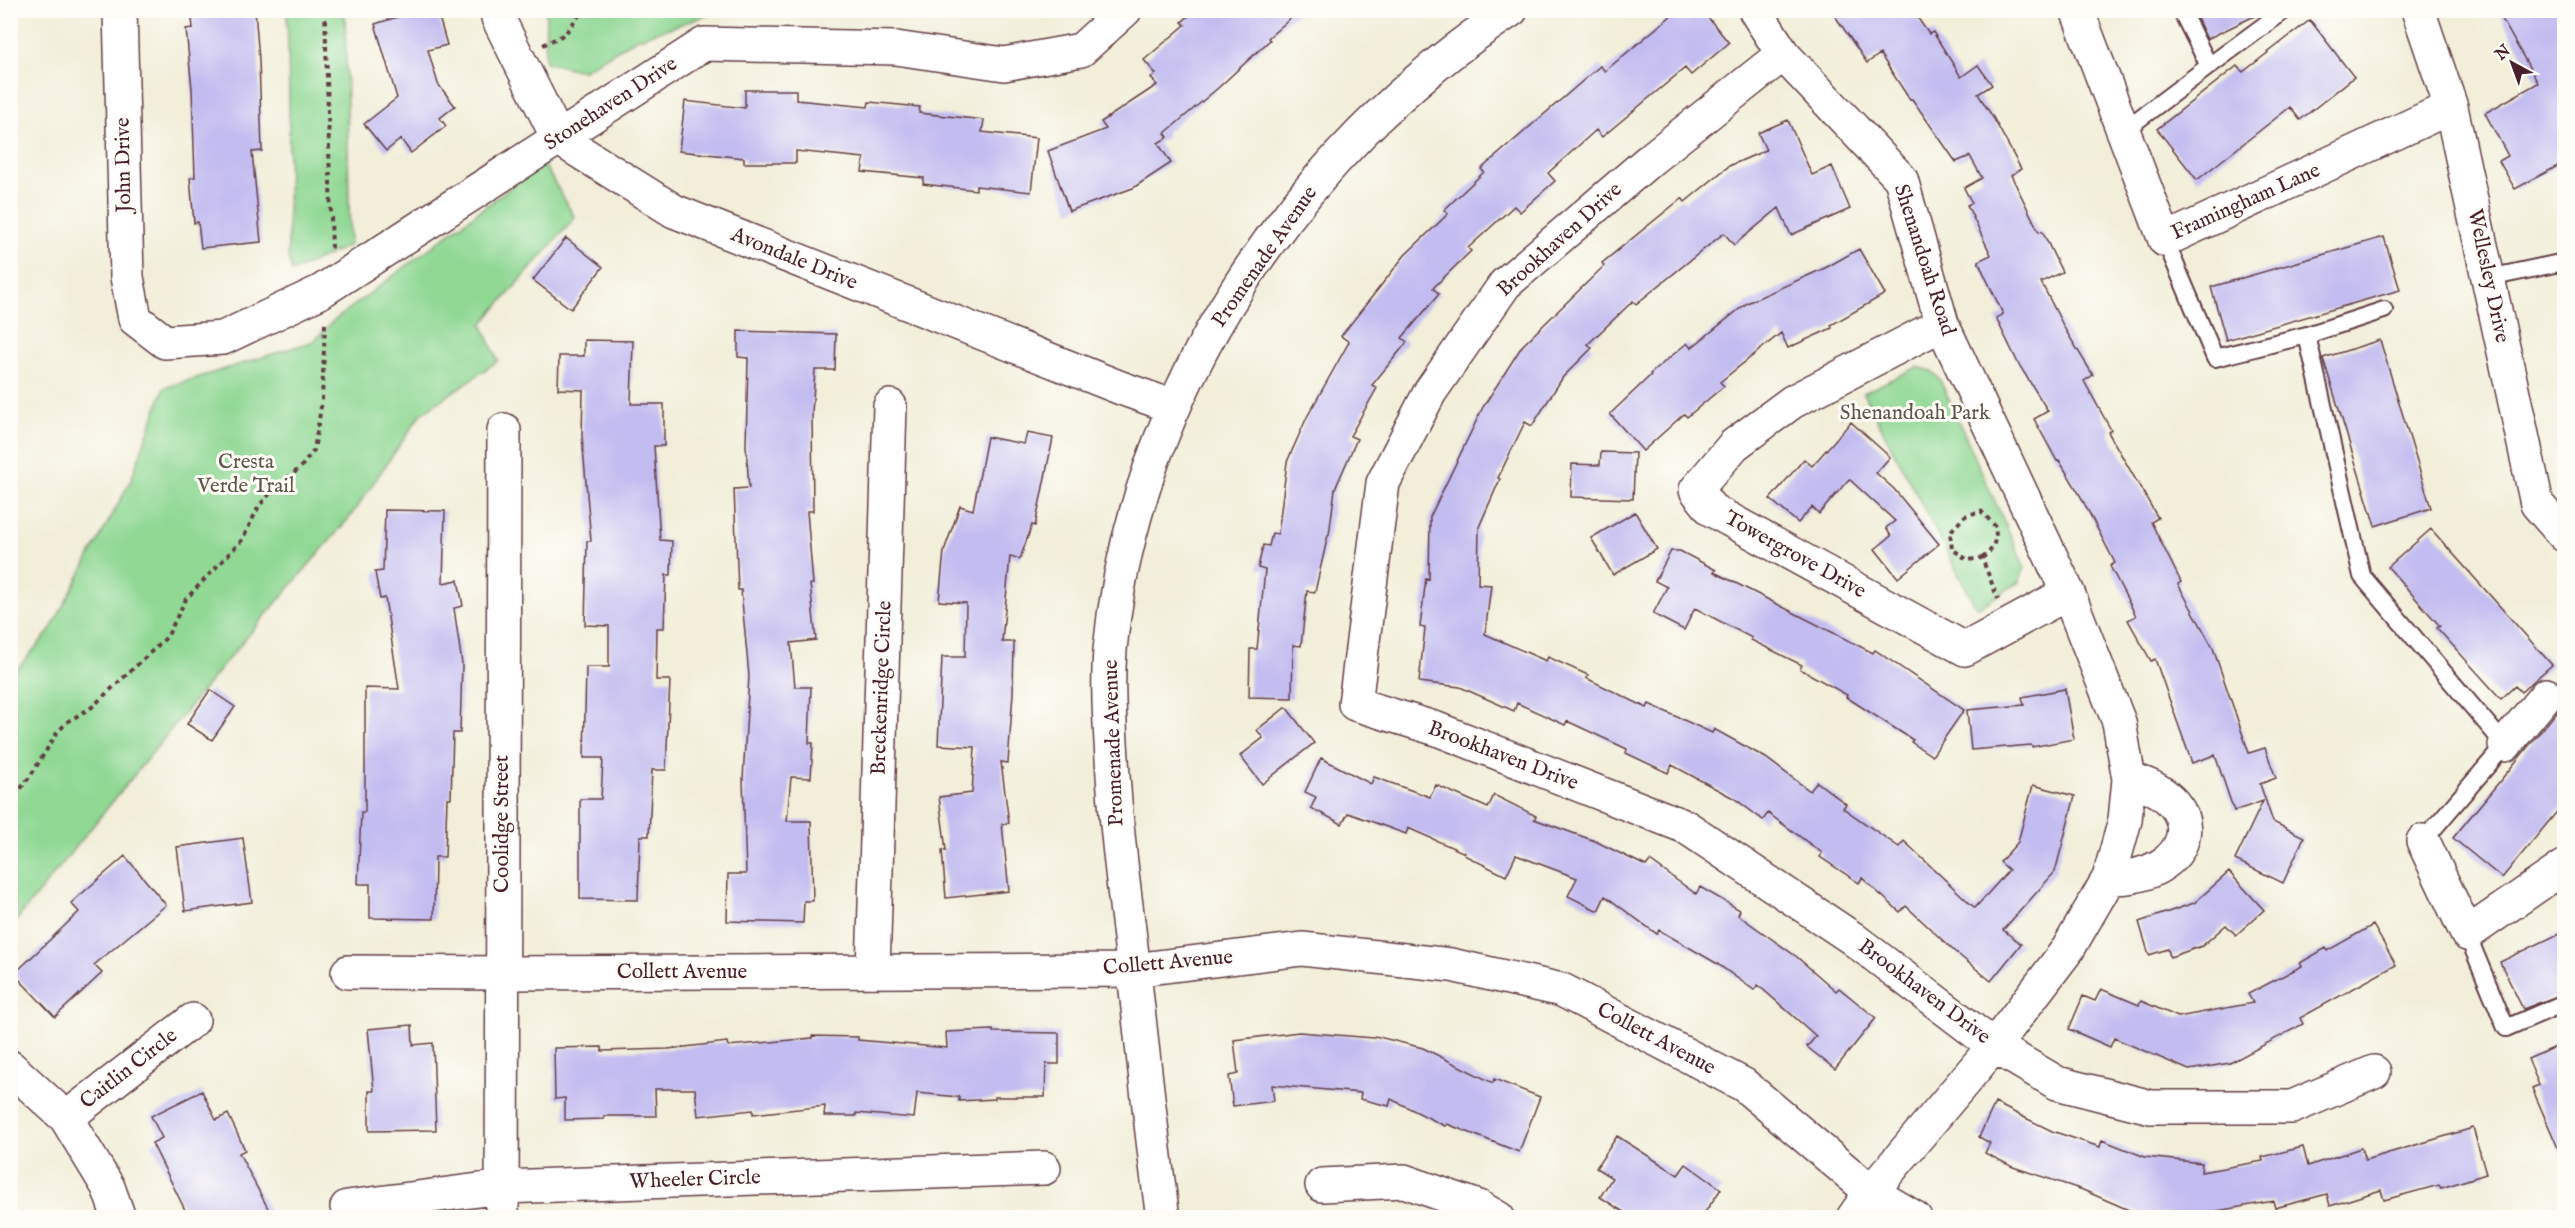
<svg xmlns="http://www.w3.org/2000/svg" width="2575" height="1228" font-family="'IM FELL English',serif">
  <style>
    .park { fill: #90d894; stroke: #6d7c60; stroke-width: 1.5 }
    .building { fill: #c3bcf0 }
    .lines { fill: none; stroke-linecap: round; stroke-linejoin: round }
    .lane-casing { stroke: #633e45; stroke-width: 20 }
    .street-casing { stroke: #633e45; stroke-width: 36 }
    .secondary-casing { stroke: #633e45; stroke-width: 36 }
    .path { stroke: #633e45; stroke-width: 4; stroke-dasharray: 4.5 4.5; stroke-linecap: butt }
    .lane { stroke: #fff; stroke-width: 16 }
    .street { stroke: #fff; stroke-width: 33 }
    .secondary { stroke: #fff; stroke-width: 33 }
    .labels { text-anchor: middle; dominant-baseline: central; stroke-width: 6; stroke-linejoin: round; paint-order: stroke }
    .street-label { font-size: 21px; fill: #4a1f2b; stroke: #fdfcf7 }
    .park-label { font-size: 21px; fill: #5f564a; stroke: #fdfcf7 }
  </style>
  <rect width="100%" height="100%" fill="#fdfcf7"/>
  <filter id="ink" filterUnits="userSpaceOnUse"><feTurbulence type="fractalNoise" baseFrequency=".0167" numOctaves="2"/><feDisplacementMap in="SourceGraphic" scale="12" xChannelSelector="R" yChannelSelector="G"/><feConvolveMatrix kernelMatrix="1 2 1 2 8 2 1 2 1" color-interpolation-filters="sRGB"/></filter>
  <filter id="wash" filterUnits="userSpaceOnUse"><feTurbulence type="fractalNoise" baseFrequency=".008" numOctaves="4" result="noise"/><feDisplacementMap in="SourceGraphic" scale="24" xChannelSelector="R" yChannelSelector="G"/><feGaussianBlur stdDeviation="1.35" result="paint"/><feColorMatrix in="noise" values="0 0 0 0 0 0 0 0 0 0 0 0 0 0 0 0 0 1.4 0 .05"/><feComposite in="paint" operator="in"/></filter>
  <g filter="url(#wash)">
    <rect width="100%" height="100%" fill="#f2eed9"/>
    <path class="park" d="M287 11H345L350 245 292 272 288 257 289 97Z
      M546 11V10L720 11 636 39 582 71 545 62Z
      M543 163 575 218 482 324 498 361 421 414 350 517 229 658 11 927V676L49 632 131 480 164 388 314 341 332 322Z
      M1917 367 1932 371 1940 380 2025 568 2019 582 1981 606 1976 607 1863 393Z"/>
    <g id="blocks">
      <path class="building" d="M191 10H255L259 60 262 151 252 152 261 242 201 248 198 222 194 223 190 178 195 177 192 89 186 29 193 28Z
        M420 10H437L447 45 428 50 438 84 455 106 440 118 446 126 411 153 401 139 386 151 364 124 397 98 375 24Z
        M1195 10H1300L1268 38 1270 40 1218 88 1165 133 1168 137 1158 143 1171 163 1133 188 1069 211 1048 151 1106 129 1101 122 1157 85 1151 78 1156 74 1144 60 1185 25 1182 22Z
        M1678 10H1702L1729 43 1691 75 1685 68 1602 137 1596 130 1548 173 1555 181 1520 212 1514 206 1468 248 1471 251 1433 288 1439 294 1402 338 1407 342 1372 385 1377 388 1350 436 1357 439 1335 489 1329 535H1328L1315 592 1307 591 1301 646 1293 645 1292 698 1249 697 1250 649H1257L1265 570 1258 568 1263 545 1269 546 1272 533 1278 534 1287 462 1307 417 1349 342 1341 336 1405 255 1448 214 1444 210 1484 172 1481 169 1600 66 1605 71Z
        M1831 10H1912L1929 34 1933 32 1961 77 1978 65 1992 85 1978 94 1994 119 2021 169 2011 175 2039 232 2042 231 2062 272 2041 282 2066 331 2093 375 2084 381 2111 430 2108 432 2158 518 2151 522 2181 582 2178 584 2213 648 2249 753 2265 748 2276 778 2260 784 2273 822 2304 837 2283 883 2235 860 2263 801 2234 811 2215 755 2192 763 2155 659 2151 661 2128 620 2136 616 2110 566 2115 563 2080 495 2059 460 2057 461 2034 419 2048 411 2018 363 1996 318 2003 314 1978 261 1991 255 1967 205 1972 203 1964 188 1982 178 1970 156 1956 162 1912 99 1910 100 1880 54 1867 63Z
        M2193 10H2267L2207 39Z
        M2497 10H2565V162L2515 189 2499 161 2508 156 2485 113 2538 83Z
        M2310 20 2354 77 2300 120 2290 107 2197 180 2157 129 2237 66 2243 72Z
        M745 90H796V100L868 107 869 102 920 107 919 113 984 120 982 132 1037 138 1031 192 976 186V190L923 184 924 178 862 172 864 158 796 151V163H744V158L679 151 685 101 745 108Z
        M1788 120 1812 175 1832 166 1850 209 1791 235 1779 208 1734 245 1724 233 1636 304 1633 301 1588 344 1592 348 1563 377 1532 426 1525 422 1498 478 1500 479 1479 527 1478 584 1491 585 1485 634 1546 661 1548 657 1588 675 1586 678 1647 708 1649 704 1712 733 1714 729 1766 758 1810 791 1817 782 1846 804 1843 808 1899 847 1904 841 1975 908 2009 870 2000 862 2018 842 2033 785 2075 796 2055 872 2003 930 2021 944 1991 981 1954 951 1906 906 1900 912 1862 878 1859 883 1820 857 1822 853 1768 813 1763 820 1735 799 1672 765 1668 773 1626 753 1627 749 1567 721 1565 725 1517 703 1514 711 1460 687 1419 682 1425 628 1420 627 1426 578 1429 579 1430 517 1483 407 1522 346 1604 266 1602 263 1682 198 1685 202 1729 166 1766 150 1758 133Z
        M2384 237 2400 290 2226 340 2211 287Z
        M566 238 603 267 571 309 533 280Z
        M1859 249 1885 294 1831 325 1832 328 1788 348 1781 333 1720 382 1724 386 1687 417 1684 414 1643 451 1610 414 1651 375 1650 374 1687 343 1691 348 1747 303 1827 267Z
        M738 331 836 334 835 370H815L812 413 813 511H807L813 584H810L816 640 791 643 795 687H811L809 743H813L811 778 791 777 787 821H811L813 901H804L803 923 727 921 728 874H746L743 779 749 676 741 590H738L734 489 749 488 746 446 748 358 738 357Z
        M584 340 633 341 631 404H664V446H654L660 540 672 541 671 575H666L664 628H657L656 680H670L666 770H652L649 836H640L638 900 580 899V799H601L603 758H584L586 667H609V626L585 625 587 541H591L582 436 583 390 558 389 559 356H584Z
        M2380 340 2431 508 2375 526 2323 358Z
        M1851 422 1890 457 1876 473 1894 489 1939 544 1898 578 1875 549 1891 536 1886 528 1895 521 1849 479 1819 514 1812 507 1798 523 1770 499 1804 459 1812 466Z
        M1027 433 1053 438 1035 526 1032 525 1020 559 1010 556 1002 642H1014L1013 693 1008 763 1001 762 1009 823 1002 824 1009 891 946 898 942 850H946L939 797 972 793 975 747 938 745 942 657H965L966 603 939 601 944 551 960 506 973 510 987 437 1024 444Z
        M1601 452 1635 453 1633 499 1571 497 1572 464 1600 465Z
        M385 510 445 511 443 583 458 580 463 606 454 608 462 664 460 733H453L451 798H447L445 857H435L434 919 370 918V884H358L361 812H365V688L399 689 385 598 380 599 375 572 383 571Z
        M1635 512 1657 549 1613 575 1591 538Z
        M2431 529 2552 665 2521 692 2515 686 2501 699 2437 628 2440 626 2388 567Z
        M1671 551H1680L1716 570 1714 572 1765 598 1873 653 1875 650 1964 710 1932 756 1911 742 1913 740 1846 697 1847 695 1800 669 1802 665 1751 640 1752 638 1695 608 1684 630 1653 614 1667 587 1655 581Z
        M2065 689 2074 739 2032 747 2031 745 1971 750 1967 710 2024 705 2022 697Z
        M210 690 235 707 212 740 187 724Z
        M2565 702V802L2502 878 2453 838Z
        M1286 707 1314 743 1262 784 1240 756 1263 738 1257 730Z
        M1321 758 1371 784 1374 777 1430 797 1436 785 1488 808 1494 795 1536 816 1534 819 1595 841 1646 866 1650 861 1696 894 1700 887 1740 910 1738 915 1797 957 1836 991 1839 988 1876 1018 1835 1069 1807 1047 1816 1036 1758 985 1754 990 1716 963 1659 930 1657 934 1605 896 1598 911 1568 896 1577 878 1516 855 1506 876 1464 855 1465 853 1408 828 1406 834 1348 813 1342 824 1311 808 1316 797 1305 792Z
        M243 838 252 902 185 911 177 847Z
        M125 856 166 905 94 965 102 973 55 1017 14 974 79 912 71 903Z
        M2229 872 2264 910 2236 935 2226 925 2202 946 2170 957 2168 949 2149 955 2139 922 2194 903Z
        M2373 925 2396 965 2300 1018 2303 1024 2230 1063 2189 1070 2114 1038 2110 1047 2069 1029 2083 996 2095 1001 2101 989 2139 1005 2141 1001 2178 1017 2253 1003 2248 994 2302 966 2300 963 2326 948 2327 951Z
        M2565 931V993L2523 1009 2500 962Z
        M412 1025 413 1045 433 1043 436 1130 369 1131V1091H374L368 1029Z
        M993 1030V1032L1059 1033V1064H1046L1045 1097H995V1099L959 1101V1097L917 1093 914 1118 856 1113V1116H824L825 1106 753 1114V1110L698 1116 695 1089H655L656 1116H604V1119L565 1120V1098L555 1099 554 1048 602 1047V1051L668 1049 727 1042 728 1046 812 1038V1036L858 1037V1040L947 1048 946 1032Z
        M1299 1032 1374 1038 1375 1036 1423 1048 1493 1083 1494 1079 1540 1097 1519 1152 1447 1124 1445 1126 1391 1099 1389 1106 1360 1099 1361 1093 1272 1085 1274 1101 1233 1106 1229 1076 1238 1074 1234 1040Z
        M2565 1043V1164L2532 1088 2539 1085 2528 1059Z
        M202 1091 216 1120 228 1114 245 1150 239 1153 273 1218H189L152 1143 162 1138 151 1116Z
        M1995 1103 2052 1131 2100 1147 2102 1140 2145 1157 2202 1163 2201 1172 2263 1161 2262 1157 2303 1147 2308 1166 2361 1148 2365 1160 2473 1128 2486 1174 2441 1188 2439 1185 2384 1200 2381 1190 2330 1206 2327 1194 2275 1208 2273 1201 2195 1215V1218L2131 1211 2083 1190 2013 1167 1985 1153 1990 1143 1979 1137Z
        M1617 1136 1678 1175 1686 1164 1721 1189 1701 1218H1633L1600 1197 1612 1178 1596 1168Z"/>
    </g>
  </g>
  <g filter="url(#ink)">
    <use href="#blocks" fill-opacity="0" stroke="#633e45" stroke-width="1.5"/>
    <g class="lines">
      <defs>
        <path id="lane" d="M2209 66 2285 10
          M2123 131 2209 66 2181 10
          M2165 240 2215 358 2307 335 2362 576 2505 745 2423 841
          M2489 278 2564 262
          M2307 335 2384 310
          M2467 934 2506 1028 2564 1003"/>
        <path id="street" d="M120 10 127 277 135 319 165 342 223 338 320 292 704 44 896 48 1004 64 1081 50 1125 10
          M498 10V18L558 138 674 211 1121 388 1174 407
          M1755 10 1783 54 1901 179 1942 324 2068 593 2119 722 2129 779 2125 820 2109 878 2068 949 1994 1046 1871 1192 1853 1218
          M2077 10 2165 240 2451 107
          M2418 10 2451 107 2537 504 2564 535
          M1783 54 1651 159 1505 284 1430 392 1383 483 1355 704 1437 729 1686 827 1852 938 1994 1046 2057 1083 2151 1107H2292L2374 1072
          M1942 324 1792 402 1734 445 1696 490 1712 510 1965 649 2068 593
          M2505 745 2546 695
          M2423 841 2467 934 2564 867
          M2109 878C2194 879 2214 801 2129 779
          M873 971 890 406
          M10 1067 66 1118 108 1187 119 1218
          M66 1118 193 1020
          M1322 1185 1404 1181 1479 1207 1498 1218
          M347 1207 502 1187 1044 1168
          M502 1218 504 430"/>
        <path id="secondary" d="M348 972 502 973 1133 970 1302 949 1451 965 1562 990 1744 1085 1871 1192 1915 1218
          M1163 1218C1149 1119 1140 1020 1128 921 1121 867 1115 813 1112 759 1110 723 1107 687 1110 650 1134 392 1296 151 1511 10"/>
      </defs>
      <use href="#lane" class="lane-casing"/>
      <use href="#street" class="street-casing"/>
      <use href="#secondary" class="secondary-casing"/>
      <path class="path" d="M325 10 332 250
        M543 45 565 34 583 10
        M1982 558C1994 550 1996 541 1996 527L1981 511 1965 516 1950 532 1952 549 1968 560 1982 558 1998 599
        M10 803 31 775 57 733 67 722 92 707 167 637 186 599 242 540 259 506 272 491 301 467 314 450 322 401 325 323"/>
      <use href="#lane" class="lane"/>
      <use href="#street" class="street"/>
      <use href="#secondary" class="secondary"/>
    </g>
  </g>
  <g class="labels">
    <g class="street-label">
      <text transform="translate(611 104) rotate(-33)">Stonehaven Drive</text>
      <text transform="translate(124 165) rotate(-91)">John Drive</text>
      <text transform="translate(2246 202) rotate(-24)">Framingham Lane</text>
      <text transform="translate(1560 240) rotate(-42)">Brookhaven Drive</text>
      <text transform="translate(1265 257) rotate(-55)">Promenade Avenue</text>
      <text transform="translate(794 259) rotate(22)">Avondale Drive</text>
      <text transform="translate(1924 260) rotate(72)">Shenandoah Road</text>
      <text transform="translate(2488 276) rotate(78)">Wellesley Drive</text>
      <text transform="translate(1795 555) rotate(29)">Towergrove Drive</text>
      <text transform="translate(882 688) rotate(-88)">Breckenridge Circle</text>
      <text transform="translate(1114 743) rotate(-92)">Promenade Avenue</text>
      <text transform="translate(1503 756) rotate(21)">Brookhaven Drive</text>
      <text transform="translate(502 824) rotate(-90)">Coolidge Street</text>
      <text transform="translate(1168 963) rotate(-5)">Collett Avenue</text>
      <text x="682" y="972">Collett Avenue</text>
      <text transform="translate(1924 992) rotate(37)">Brookhaven Drive</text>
      <text transform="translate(1656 1039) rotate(28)">Collett Avenue</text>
      <text transform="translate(129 1069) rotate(-38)">Caitlin Circle</text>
      <text transform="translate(695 1180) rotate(-2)">Wheeler Circle</text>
    </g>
    <g class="park-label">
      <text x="1915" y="413">Shenandoah Park</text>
      <text x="246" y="462">Cresta<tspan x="246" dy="24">Verde Trail</tspan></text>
    </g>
  </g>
  <rect width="2575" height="1228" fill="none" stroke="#fdfcf7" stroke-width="36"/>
  <g transform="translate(2512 63) rotate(319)" stroke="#fdfcf7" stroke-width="4.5" paint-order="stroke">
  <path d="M0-4.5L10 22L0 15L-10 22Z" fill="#4a1f2b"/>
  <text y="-9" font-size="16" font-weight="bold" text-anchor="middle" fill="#4a1f2b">N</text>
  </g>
</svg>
